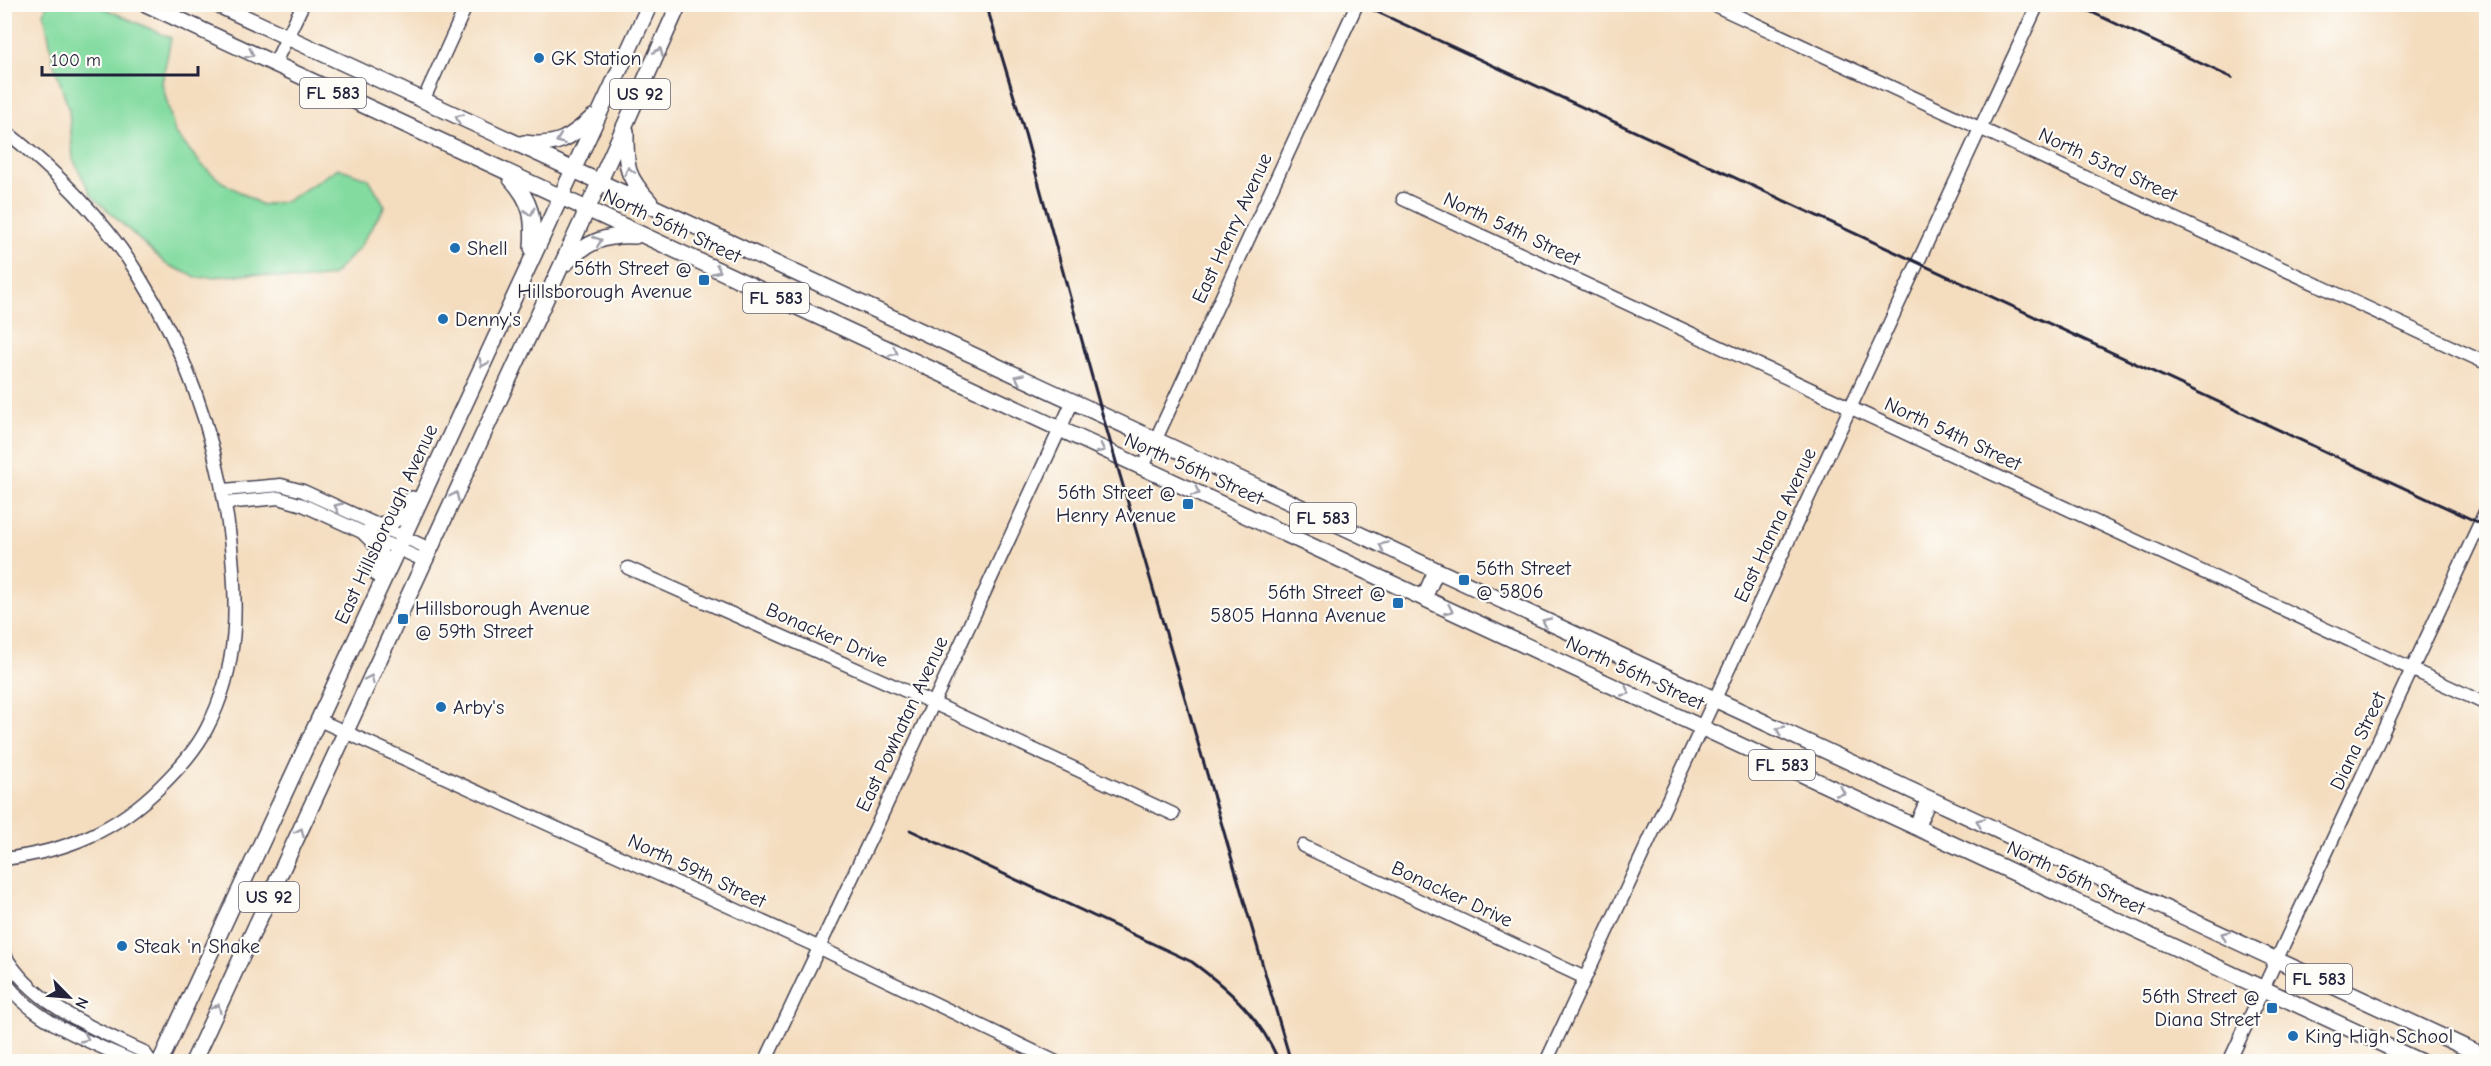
<svg xmlns="http://www.w3.org/2000/svg" width="2491" height="1066" font-family="'Comic Neue',sans-serif">
  <style>
    .green { fill: #83dba0; stroke: #527e6e; stroke-width: 1.5 }
    .lines { fill: none; stroke-linecap: round; stroke-linejoin: round }
    .minor-casing { stroke: #423e4f; stroke-width: 15 }
    .major-casing { stroke: #423e4f; stroke-width: 18 }
    .minor { stroke: #fff; stroke-width: 12 }
    .major { stroke: #fff; stroke-width: 15 }
    .rail { stroke: #22223b; stroke-width: 3 }
    .oneway { stroke: #9c9ca7 }
    .poi-dot { fill: #1f6fb2; stroke: #fdfcf7; stroke-width: 2 }
    .labels { text-anchor: middle; dominant-baseline: central; stroke-width: 4.5; stroke-linejoin: round; paint-order: stroke }
    .shield { fill: #fdfcf7; stroke: #646373; stroke-width: 1.5 }
    .shield-label { font-size: 18px; font-weight: bold; fill: #22223b }
    .poi-label { font-size: 20px; fill: #22223b; stroke: #fdfcf7; text-anchor: start }
    .street-label { font-size: 20px; fill: #22223b; stroke: #fdfcf7 }
  </style>
  <rect width="100%" height="100%" fill="#fdfcf7"/>
  <filter id="ink" filterUnits="userSpaceOnUse"><feTurbulence type="fractalNoise" baseFrequency=".0167" numOctaves="2"/><feDisplacementMap in="SourceGraphic" scale="12" xChannelSelector="R" yChannelSelector="G"/><feConvolveMatrix kernelMatrix="1 2 1 2 8 2 1 2 1" color-interpolation-filters="sRGB"/></filter>
  <filter id="wash" filterUnits="userSpaceOnUse"><feTurbulence type="fractalNoise" baseFrequency=".008" numOctaves="4" result="noise"/><feDisplacementMap in="SourceGraphic" scale="24" xChannelSelector="R" yChannelSelector="G"/><feGaussianBlur stdDeviation="1.35" result="paint"/><feColorMatrix in="noise" values="0 0 0 0 0 0 0 0 0 0 0 0 0 0 0 0 0 1.4 0 .05"/><feComposite in="paint" operator="in"/></filter>
  <g filter="url(#wash)">
    <rect width="100%" height="100%" fill="#f4ddbf"/>
    <path class="green" d="M47 4 97 5 171 38 162 83 175 133 203 166 222 182 262 205 287 201 338 168 369 179 385 206 359 248 332 276 299 280 252 274 198 278 166 264 92 196 73 159 69 110 54 64 44 13Z"/>
  </g>
  <g filter="url(#ink)">
    <g class="lines">
      <defs>
        <path id="minor" d="M1712 4 2486 363
          M274 65 303 4
          M423 101 467 4
          M4 130C56 171 105 220 139 276 189 356 218 445 230 538 238 604 239 667 207 728 196 750 178 769 161 786 116 831 67 851 4 859
          M1403 199 2486 704
          M1143 467 1357 4
          M224 490 281 485 303 491 430 549
          M225 503 279 498 303 505 425 561
          M628 568 933 703 1173 814
          M319 720 818 947 1056 1062
          M1303 846 1585 978
          M4 954C33 1005 93 1028 144 1052L151 1062
          M4 980C33 1022 91 1042 135 1062
          M765 1062 878 823 1072 403
          M1546 1062 2038 4
          M2229 1062 2486 510"/>
        <path id="major" d="M146 4 2421 1062
          M216 4 2486 1057
          M626 131C626 167 625 175 650 202
          M524 143C557 147 569 139 593 117
          M511 179C532 202 534 218 532 248
          M566 263C586 242 607 234 635 236
          M376 525C395 525 403 514 412 499
          M365 533C381 548 384 553 378 575
          M1424 598 1436 571
          M1916 827 1929 799
          M160 1062 650 4
          M193 1062 587 210 679 4"/>
      </defs>
      <use href="#minor" class="minor-casing"/>
      <use href="#major" class="major-casing"/>
      <use href="#minor" class="minor"/>
      <use href="#major" class="major"/>
      <path class="rail" d="M986 4 1024 130 1103 417 1291 1062
        M1360 4 2486 526
        M2074 4 2232 78
        M910 830 1192 962C1230 990 1261 1018 1279 1062"/>
    </g>
    <defs><path id="oneway-chevron" d="M-2-3.5L2.5 0L-2 3.5" fill="none" stroke-width="1.6" stroke-linecap="round" stroke-linejoin="round" transform="scale(1.5)"/></defs>
    <g class="oneway">
      <use href="#oneway-chevron" transform="translate(659 52) rotate(-67)"/>
      <use href="#oneway-chevron" transform="translate(250 54) rotate(26)"/>
      <use href="#oneway-chevron" transform="translate(459 118) rotate(-155)"/>
      <use href="#oneway-chevron" transform="translate(560 140) rotate(160)"/>
      <use href="#oneway-chevron" transform="translate(629 171) rotate(-104)"/>
      <use href="#oneway-chevron" transform="translate(530 212) rotate(76)"/>
      <use href="#oneway-chevron" transform="translate(598 241) rotate(-22)"/>
      <use href="#oneway-chevron" transform="translate(717 270) rotate(25)"/>
      <use href="#oneway-chevron" transform="translate(894 352) rotate(25)"/>
      <use href="#oneway-chevron" transform="translate(483 363) rotate(115)"/>
      <use href="#oneway-chevron" transform="translate(1019 378) rotate(-155)"/>
      <use href="#oneway-chevron" transform="translate(1101 449) rotate(26)"/>
      <use href="#oneway-chevron" transform="translate(1196 492) rotate(25)"/>
      <use href="#oneway-chevron" transform="translate(455 496) rotate(-65)"/>
      <use href="#oneway-chevron" transform="translate(338 507) rotate(-155)"/>
      <use href="#oneway-chevron" transform="translate(1383 546) rotate(-155)"/>
      <use href="#oneway-chevron" transform="translate(1449 610) rotate(25)"/>
      <use href="#oneway-chevron" transform="translate(1546 622) rotate(-155)"/>
      <use href="#oneway-chevron" transform="translate(370 679) rotate(-65)"/>
      <use href="#oneway-chevron" transform="translate(1626 692) rotate(25)"/>
      <use href="#oneway-chevron" transform="translate(1780 730) rotate(-155)"/>
      <use href="#oneway-chevron" transform="translate(1841 792) rotate(25)"/>
      <use href="#oneway-chevron" transform="translate(1980 822) rotate(-155)"/>
      <use href="#oneway-chevron" transform="translate(300 832) rotate(-65)"/>
      <use href="#oneway-chevron" transform="translate(2225 935) rotate(-155)"/>
      <use href="#oneway-chevron" transform="translate(217 1008) rotate(-65)"/>
      <use href="#oneway-chevron" transform="translate(85 1038) rotate(25)"/>
    </g>
  </g>
  <g class="poi-dot">
    <circle cx="539" cy="58" r="6"/>
    <circle cx="455" cy="248" r="6"/>
    <rect x="698" y="274" width="12" height="12" rx="3"/>
    <circle cx="443" cy="319" r="6"/>
    <rect x="1182" y="498" width="12" height="12" rx="3"/>
    <rect x="1458" y="574" width="12" height="12" rx="3"/>
    <rect x="1392" y="597" width="12" height="12" rx="3"/>
    <rect x="397" y="613" width="12" height="12" rx="3"/>
    <circle cx="441" cy="707" r="6"/>
    <circle cx="122" cy="946" r="6"/>
    <rect x="2266" y="1002" width="12" height="12" rx="3"/>
    <circle cx="2293" cy="1036" r="6"/>
  </g>
  <g class="labels">
    <g class="shield">
      <rect x="300" y="78" width="66" height="30" rx="4.5"/>
      <rect x="610" y="79" width="60" height="30" rx="4.5"/>
      <rect x="743" y="283" width="66" height="30" rx="4.5"/>
      <rect x="1290" y="503" width="66" height="30" rx="4.5"/>
      <rect x="1749" y="750" width="66" height="30" rx="4.5"/>
      <rect x="239" y="882" width="60" height="30" rx="4.5"/>
      <rect x="2286" y="964" width="66" height="30" rx="4.5"/>
    </g>
    <g class="shield-label">
      <text x="333" y="93">FL 583</text>
      <text x="640" y="94">US 92</text>
      <text x="776" y="298">FL 583</text>
      <text x="1323" y="518">FL 583</text>
      <text x="1782" y="765">FL 583</text>
      <text x="269" y="897">US 92</text>
      <text x="2319" y="979">FL 583</text>
    </g>
    <g class="poi-label">
      <text x="551" y="58">GK Station</text>
      <text x="467" y="248">Shell</text>
      <text x="692" y="268" text-anchor="end">56th Street @<tspan x="692" dy="23">Hillsborough Avenue</tspan></text>
      <text x="455" y="319">Denny's</text>
      <text x="1176" y="492" text-anchor="end">56th Street @<tspan x="1176" dy="23">Henry Avenue</tspan></text>
      <text x="1476" y="568">56th Street<tspan x="1476" dy="23">@ 5806</tspan></text>
      <text x="1386" y="592" text-anchor="end">56th Street @<tspan x="1386" dy="23">5805 Hanna Avenue</tspan></text>
      <text x="415" y="608">Hillsborough Avenue<tspan x="415" dy="23">@ 59th Street</tspan></text>
      <text x="453" y="707">Arby's</text>
      <text x="134" y="946">Steak 'n Shake</text>
      <text x="2260" y="996" text-anchor="end">56th Street @<tspan x="2260" dy="23">Diana Street</tspan></text>
      <text x="2305" y="1036">King High School</text>
    </g>
    <g class="street-label">
      <text transform="translate(2108 165) rotate(25)">North 53rd Street</text>
      <text transform="translate(672 226) rotate(25)">North 56th Street</text>
      <text transform="translate(1232 228) rotate(-65)">East Henry Avenue</text>
      <text transform="translate(1512 229) rotate(25)">North 54th Street</text>
      <text transform="translate(1953 434) rotate(25)">North 54th Street</text>
      <text transform="translate(1194 469) rotate(24)">North 56th Street</text>
      <text transform="translate(386 524) rotate(-65)">East Hillsborough Avenue</text>
      <text transform="translate(1775 525) rotate(-65)">East Hanna Avenue</text>
      <text transform="translate(827 635) rotate(24)">Bonacker Drive</text>
      <text transform="translate(1635 673) rotate(25)">North 56th Street</text>
      <text transform="translate(902 724) rotate(-65)">East Powhatan Avenue</text>
      <text transform="translate(2358 741) rotate(-65)">Diana Street</text>
      <text transform="translate(697 871) rotate(25)">North 59th Street</text>
      <text transform="translate(2076 878) rotate(25)">North 56th Street</text>
      <text transform="translate(1452 894) rotate(25)">Bonacker Drive</text>
    </g>
  </g>
  <rect width="2491" height="1066" fill="none" stroke="#fdfcf7" stroke-width="24"/>
  <g transform="translate(69 997) rotate(115)" stroke="#fdfcf7" stroke-width="4.5" paint-order="stroke">
  <path d="M0-4.5L10 22L0 15L-10 22Z" fill="#22223b"/>
  <text y="-9" font-size="16" font-weight="bold" text-anchor="middle" fill="#22223b">N</text>
  </g>
  <path d="M42 66v9h156v-9" fill="none" stroke="#22223b" stroke-width="3"/>
  <text x="51" y="66" font-size="18" fill="#22223b" stroke="#fdfcf7" stroke-width="4.5" paint-order="stroke">100 m</text>
</svg>
